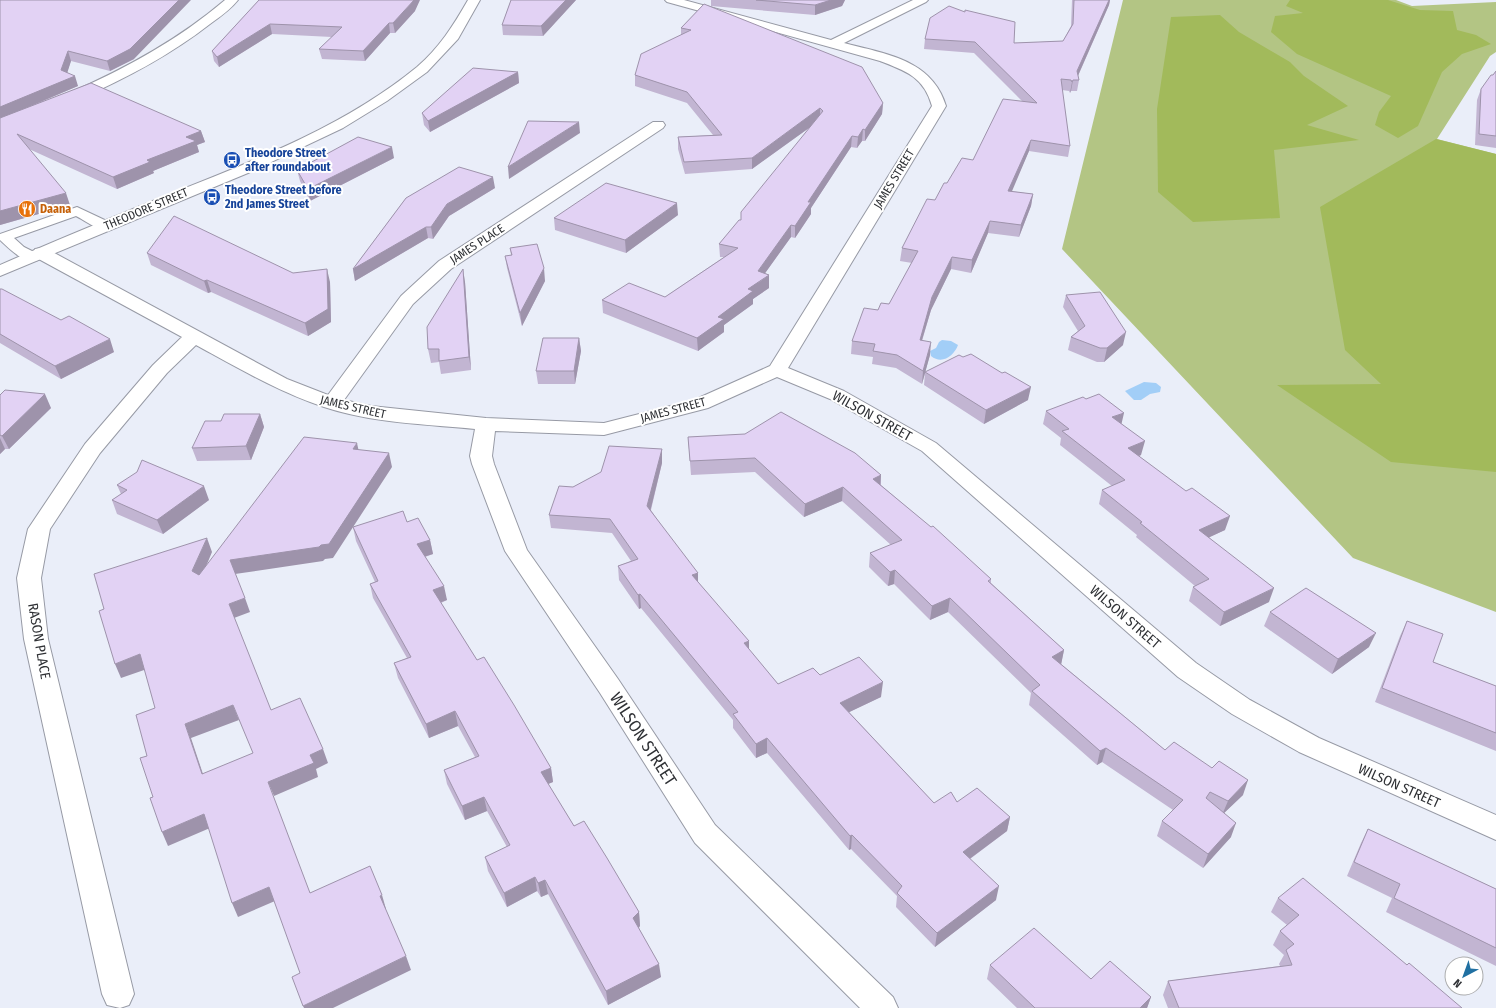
<svg xmlns="http://www.w3.org/2000/svg" width="1496" height="1008" font-family="'Fira Sans Condensed',sans-serif">
  <style>
    .green { fill: #b3c584 }
    .forest { fill: #a2ba5b }
    .water { fill: #a2cef7 }
    .lines { fill: none; stroke-linecap: round; stroke-linejoin: round }
    .lane-casing { stroke: #979aa5; stroke-width: 2 }
    .street-casing { stroke: #979aa5; stroke-width: 2 }
    .secondary-casing { stroke: #979aa5; stroke-width: 2 }
    .lane { fill: #fff; fill-rule: evenodd }
    .street { fill: #fff; fill-rule: evenodd }
    .secondary { fill: #fff; fill-rule: evenodd }
    .wall { fill: #c2b5d2 }
    .shaded-wall { fill: #9e93ab }
    .building { fill: #e2d2f4; stroke: #9e93ab; fill-rule: evenodd }
    .labels { text-anchor: middle; dominant-baseline: central; stroke-width: 4; stroke-linejoin: round; paint-order: stroke }
    .far-transit-label { font-size: 12px; font-weight: bold; fill: #164399; stroke: #fff; text-anchor: start }
    .far-street-label { font-size: 12px; fill: #2f3135; stroke: #fff }
    .far-food-label { font-size: 12px; font-weight: bold; fill: #c56008; stroke: #fff; text-anchor: start }
    .street-label { font-size: 14px; fill: #2f3135; stroke: #fff }
    .near-street-label { font-size: 17px; fill: #2f3135; stroke: #fff }
  </style>
  <rect width="100%" height="100%" fill="#eaeef9"/>
  <path class="green" d="M1123 0H1396L1412 6 1496 2V52L1490 56 1437 139 1496 154V612L1353 558 1062 249Z"/>
  <path class="forest" d="M1290 0H1388L1420 10 1453 11 1457 30 1476 35 1491 44 1462 54 1442 72 1418 126 1398 138 1375 125 1379 112 1391 96 1297 54 1271 32 1275 16 1303 13 1286 6Z
    M1220 15 1239 32 1290 62 1304 76 1348 106 1307 125 1359 140 1274 150 1280 218 1193 222 1158 192 1157 109 1171 17Z
    M1436 139 1496 154V472L1391 462 1277 385 1381 384 1345 350 1320 207Z"/>
  <path class="water" d="M942 340 951 341 958 345C954 356 942 365 931 356L930 351 936 348 939 342Z
    M1144 382 1156 383 1161 387 1160 392 1150 394 1141 400H1134L1125 391Z"/>
  <g class="lines">
    <defs>
      <path id="lane" d="M77 207 111 223 113 226 111 229C99 232 86 221 76 216L14 238 24 247 38 254 40 257 38 260C23 264 10 249 0 240V234Z"/>
      <path id="street" d="M225 0H238C231 9 220 17 210 24 169 56 123 80 75 101H65L63 98 65 95C123 70 177 41 225 0Z
        M665 0H684L831 40 913 0H928L926 2 844 43C885 54 932 59 946 106L788 368 844 391 936 443 1196 663 1250 700 1319 738 1496 815V840L1299 752 1232 714 1178 677 922 451 830 399 777 377 708 408 604 435 495 431 492 456 494 464 527 550 618 679 715 825 893 997 898 1008H860L695 843 600 693 505 551 472 464 470 456 475 429C425 424 372 423 324 407 279 392 238 368 196 345L167 373 100 453 50 529 41 578 48 639 134 994 129 1005 120 1008 107 1005 102 994 24 639 17 578 28 529 85 444 153 365 182 337 35 257 33 253 35 249 41 248 47 249 287 379 328 395 401 296 439 261 653 122H663L665 125 663 128 451 269 413 304 344 400 371 406 486 418 604 423 694 400 770 366 932 106C924 77 906 71 880 61L667 2Z"/>
      <path id="secondary" d="M468 0H480L458 39 427 72 387 101 343 128 248 173 0 276V265C57 240 113 217 170 194 256 160 345 126 417 67 440 47 453 26 468 0Z"/>
    </defs>
    <use href="#lane" class="lane-casing"/>
    <use href="#street" class="street-casing"/>
    <use href="#secondary" class="secondary-casing"/>
    <use href="#lane" class="lane"/>
    <use href="#street" class="street"/>
    <use href="#secondary" class="secondary"/>
  </g>
  <path class="wall" d="M0 0 134 59 110 71 71 61 67 72 78 86 43 101 201 131 205 142 197 145 199 152 153 171 154 173 117 189 29 149 70 205 0 225Z
    M259 0 415 11 395 33H390L365 61 322 59 319 49 332 37 272 34 219 67 214 61 212 51Z
    M511 0H576L543 36 503 35 502 25Z
    M711 0H845L842 6 815 15 711 6Z
    M1072 0H1110L1109 5 1078 76 1079 80 1077 91H1071L1070 93 1069 91 1062 90 1070 146 1068 157 1029 151 1011 191 1033 194 1031 206 1019 237 988 233 971 273 951 269 931 310 922 341 930 355 925 372 1028 400 984 424 924 385 925 373 922 384 896 368 872 364 873 357 851 354 852 341 878 310 889 304 912 263 900 261 902 248 935 200 947 183 973 160 1023 102 974 53 924 49 925 39 1014 43 1063 41 1071 26Z
    M704 4 883 103 882 114 865 141H862L857 148 851 147 811 208V214L795 238 791 237 765 273 769 275V288L753 299V304L724 325V332L698 351 603 313 602 300 665 297 724 257H720L719 244 741 220 809 128 752 169 685 174 678 149V137L713 135 687 103 635 86V75L681 35V28Z
    M1496 71V148L1475 145 1477 100 1481 89Z
    M518 72 519 83 430 132 424 125 422 113Z
    M394 158 310 201 300 181 297 170Z
    M495 188 449 216 433 239 428 238 355 281 353 269 406 198Z
    M678 215 626 253 555 230 554 218Z
    M510 248 545 281 522 326 507 268 505 256 511 255Z
    M147 253 293 273 330 282 331 322 308 336 211 292 208 293 151 265Z
    M465 282 471 370 441 374 439 362 431 363 428 349Z
    M0 289 114 352 61 379 0 343Z
    M1066 295 1123 345 1104 362H1097L1068 350 1071 337 1078 331 1063 307Z
    M579 338 581 351 575 384H538L536 371Z
    M0 395 51 408 9 449H5L0 454Z
    M1046 411 1121 424 1141 455 1139 456 1225 530 1209 537 1269 602 1220 626 1189 601 1193 587 1195 586 1136 537 1137 535 1099 504 1102 490 1112 486 1060 445 1061 438 1043 424Z
    M260 414 264 427 251 460 197 461 192 448 221 421Z
    M688 437 881 475V485L991 579V583L1064 650 1061 664 1165 750 1243 795 1224 813 1231 837 1203 868 1157 836 1162 821 1173 810 1102 762 1097 765 1029 705 1031 693 948 612 930 620 894 584 888 586 869 567 870 553 891 545 842 501 804 517 755 472 691 475Z
    M662 449V463L651 510 698 582 749 650 778 684 820 675 881 697 849 712 934 803 957 802 1010 817 1007 831 970 859 996 900 935 947 896 907 897 896 851 849 849 850 767 753 756 758 733 728V720L641 608 639 609 619 580 618 566 631 561 612 533 551 528 549 515 573 487Z
    M117 485 209 500 163 534 117 514 112 500 121 494Z
    M407 522 430 540 433 554 425 557 447 600 441 603 477 660 551 768 553 782 548 784 574 826 639 912 640 926 639 928 661 977 608 1005 548 894 541 897 537 891 507 907 488 871 485 857 507 847 487 811 465 820 447 784 444 770 475 757 458 726 429 738 398 678 394 663 407 658 373 598 370 584 375 582 356 541 353 527Z
    M1270 612 1369 647 1332 674 1264 626Z
    M1407 621 1433 662 1496 686V751L1375 702 1400 636Z
    M1368 829 1496 889V966L1386 912 1392 898 1347 876 1361 843Z
    M1278 898 1407 965 1462 1008H1168L1163 995 1168 981 1280 966 1279 964 1284 955 1273 945 1280 931 1287 925 1271 912Z
    M990 965 1091 979 1151 997 1147 1008H1017L987 979Z"/>
  <path class="shaded-wall" d="M179 0H191L134 59 110 71 107 61Z
    M414 0H420L415 11 395 33 393 23Z
    M566 0H576L543 36 541 26Z
    M831 0H845L842 6 815 15V5Z
    M1109 0H1110L1109 5 1076 80 1077 71Z
    M389 23 390 33 365 61 363 51Z
    M270 24 272 34 219 67 217 57Z
    M68 51 71 61 65 80 75 76 78 86 0 119V107L61 70Z
    M518 72 519 83 430 132 428 121Z
    M1073 80 1071 91 1070 93 1072 82Z
    M883 103 882 114 865 141V130Z
    M820 108V120L752 169V158Z
    M579 122 580 133 509 179 508 167Z
    M863 129 862 141 857 148 858 137Z
    M201 131 205 142 197 145 199 152 153 171 154 173 117 189 113 177 186 137Z
    M852 136 851 147 811 208V214L795 238V226L808 202Z
    M1031 140 1029 151 1007 203 1008 191Z
    M392 147 394 158 310 201 308 189Z
    M493 177 495 188 449 216 433 239 431 227 447 204Z
    M66 193 70 205 0 225V211Z
    M1033 194 1031 206 1019 237 1021 225Z
    M677 203 678 215 626 253 625 240Z
    M990 221 988 233 971 273 972 260Z
    M791 225V237L758 283 769 275V288L753 299V304L724 325V332L698 351 697 338 718 317 748 289 758 271Z
    M426 227 428 238 355 281 353 269Z
    M952 257 951 269 931 310 918 353 920 340 932 297Z
    M544 268 545 281 522 326 520 313Z
    M327 269 330 282 331 322 308 336 305 323Z
    M463 269 465 282 471 370 469 357Z
    M207 280 211 292 208 293 204 281Z
    M1126 332 1123 345 1104 362 1107 348Z
    M579 338 581 351 575 384 574 371Z
    M110 339 114 352 61 379 55 366Z
    M931 342 930 355 922 384 923 371Z
    M1031 387 1028 400 984 424 986 410Z
    M45 394 51 408 9 449 2 436Z
    M1124 413 1121 426 1112 417Z
    M260 414 264 427 251 460 246 446Z
    M0 438 5 449 0 454Z
    M1145 441 1141 455 1125 462 1128 448Z
    M357 443 360 457 353 449Z
    M662 449V463L648 520 647 506Z
    M389 453 392 467 333 558 325 559 323 561 235 574 230 560Z
    M881 475 880 489 873 479Z
    M204 486 209 500 163 534 157 520Z
    M843 487 842 501 804 517 805 504Z
    M1230 516 1225 530 1195 544 1199 530Z
    M207 538 212 552 198 586 192 571Z
    M430 540 433 554 420 558 417 544Z
    M895 570 894 584 888 586 890 572Z
    M698 573V587L692 575Z
    M444 586 447 600 436 604 433 590Z
    M1274 588 1269 602 1220 626 1224 612Z
    M640 594 641 608 639 609 638 595Z
    M245 598 250 612 234 618 229 604Z
    M950 598 948 612 930 620 932 606Z
    M1376 633 1369 647 1332 674 1338 659Z
    M749 641V655L744 643Z
    M1064 650 1061 665 1052 657Z
    M140 654 147 669 121 678 115 664Z
    M883 682 881 697 839 717 840 703Z
    M233 705 239 720 191 738 208 789 202 774 185 724Z
    M455 711 458 726 429 738 426 724Z
    M767 738V753L756 758V744Z
    M1106 748 1102 762 1097 765 1100 751Z
    M323 749 328 763 316 769 318 777 274 796 268 782 310 755Z
    M551 768 553 782 543 786 541 772Z
    M1248 780 1243 795 1222 815 1228 801Z
    M484 797 487 811 465 820 462 806Z
    M204 814 210 828 168 846 162 832Z
    M1010 817 1007 831 960 866 963 852Z
    M1236 823 1231 837 1203 868 1208 854Z
    M852 835 851 849 849 850 850 836Z
    M535 877 537 891 507 907 504 893Z
    M545 880 548 894 541 897 538 883Z
    M999 886 996 900 935 947 937 933Z
    M269 887 275 901 238 917 232 903Z
    M382 895 386 909 384 910 380 896Z
    M639 912 640 926 634 932 633 918Z
    M406 956 411 970 333 1008H304L303 1006Z
    M659 964 661 977 608 1005 606 991Z
    M1151 997 1147 1008H1140Z"/>
  <path class="building" d="M0 0H179L130 49 107 61 68 51 61 70 75 76 0 107Z
    M259 0H414L393 23H389L363 51 319 49 342 27 270 24 217 57 212 51Z
    M511 0H566L541 26 502 25Z
    M756 0H831L815 5Z
    M1074 0H1109L1077 71 1079 80H1073L1072 82 1071 80 1061 79 1070 146 1031 140 1008 191 1033 194 1021 225 990 221 972 260 952 257 932 297 920 340 931 342 923 371 897 355 873 351 875 344 852 341 864 308 878 310 881 303 889 304 918 251 902 248 927 199 935 200 944 183H947L962 158 973 160 1003 99 1037 103 975 42 925 39 930 18 949 6 965 12V10L1015 22 1014 43 1063 41 1073 24Z
    M704 4 862 67 883 103 865 130 863 129 858 137 852 136 808 202H811L795 226 791 225 758 271 769 275 748 289 753 291 718 317 724 319 697 338 602 300 629 283 665 297 738 248 719 244 739 220H741V212L823 111 820 108 752 158 684 162 678 137 722 135 687 92 635 75 641 54 691 30 681 28Z
    M473 68 518 72 428 121 422 113Z
    M1496 71V136L1479 134 1481 89 1491 75H1493Z
    M91 83 201 131 186 137 196 141 147 160 150 162 113 177 17 134 66 193 0 211V118Z
    M528 121 579 122 508 167Z
    M358 137 392 147 308 189 297 170Z
    M459 167 493 177 447 204 431 227H426L353 269 406 198Z
    M606 183 677 203 625 240 554 218Z
    M174 216 293 273 327 269 328 309 305 323 207 280 204 281 147 253Z
    M537 244 544 268 520 313 505 256 512 255 510 248Z
    M463 269 469 357 439 361V349H428L427 327Z
    M0 289H2L61 320 69 316 110 339 55 366 0 334Z
    M1100 292 1126 332 1107 348H1100L1071 337 1085 326 1066 295Z
    M543 338H579L574 371H536Z
    M971 354 1002 373 1005 372 1031 387 986 410 925 372 959 355 963 357Z
    M5 390 45 394 2 436 0 435V395Z
    M1099 394 1124 413 1112 417 1145 441 1128 448 1186 491 1192 488 1230 516 1199 530 1274 588 1224 612 1193 587 1209 579 1140 523 1142 522 1102 490 1125 480 1062 431 1069 429 1046 411 1083 397 1086 399Z
    M781 412 855 453 881 475 873 479 931 527 933 526 991 579 988 581 1064 650 1052 657 1165 750 1174 742 1212 768 1219 761 1248 780 1228 801 1210 792 1206 798 1236 823 1208 854 1162 821 1183 800 1106 748 1100 751 1032 691 1040 685 950 598 932 606 895 570 890 572 870 553 902 540 843 487 805 504 755 458 690 461 688 437 745 434Z
    M224 414H260L246 446 192 448 205 421H221Z
    M304 437 357 443 353 449 389 453 329 544 321 545 319 547 230 560 245 598 229 604 271 710 300 698 323 749 310 755 314 763 268 782 310 893 370 866 382 895 380 896 406 956 303 1006 292 977 300 973 269 887 232 903 204 814 162 832 150 798 153 797 140 758 147 756 136 715 155 708 140 654 115 664 99 611 104 609 94 574 207 538 192 571 199 575ZM233 705 253 753 202 774 185 724Z
    M609 446 662 449 647 506 698 573 692 575 749 641 744 643 778 684 813 668 820 675 859 657 883 682 840 703 934 803 951 792 957 802 977 788 1010 817 963 852 999 886 937 933 897 893 902 886 852 835 850 836 767 738 756 744 733 714 738 712 640 594 638 595 618 566 638 559 610 519 549 515 559 486 573 487 601 472Z
    M142 460 204 486 157 520 112 500 127 490 117 485 137 472Z
    M403 511 407 522 418 518 430 540 417 544 444 586 433 590 477 660 484 657 514 705 551 768 541 772 574 826 584 821 607 858 639 912 633 918 659 964 606 991 545 880 538 883 535 877 504 893 485 857 510 845 484 797 462 806 444 770 479 756 455 711 426 724 394 663 411 657 370 584 378 581 353 527Z
    M1306 588 1376 633 1338 659 1270 612Z
    M1407 621 1443 634 1433 662 1496 686V733L1382 688Z
    M1368 829 1496 889V948L1394 898 1400 884 1354 862Z
    M1303 878 1407 965 1409 963 1462 1008H1179L1168 981 1292 965 1286 950 1294 944 1280 931 1299 915 1278 898Z
    M1034 928 1091 979 1110 961 1151 997 1140 1008H1035L990 965Z"/>
  <defs>
    <symbol id="bus-disc" viewBox="-11 -11 22 22"><circle r="9.5" fill="#1a4fb4" stroke="#fff"/><path d="M-5-6H5V4H4V6H2V4H-2V6H-4V4H-5ZM-3.5-4V0h7V-4ZM-3.5 1.2v1.5H-2V1.2ZM2 1.2v1.5H3.5V1.2Z" fill="#fff"/></symbol>
    <symbol id="restaurant-disc" viewBox="-11 -11 22 22"><circle r="9.5" fill="#e8710a" stroke="#fff"/><path d="M-5-6h1v4h1v-4h1v4h1v-4h1v5L-1.5 .5V6h-2V.5L-5-1ZM5-6V6H3V1.5H1.5Q1.5-4 5-6Z" fill="#fff"/></symbol>
  </defs>
  <g fill-rule="evenodd">
    <use href="#bus-disc" x="222" y="150" width="20" height="20"/>
    <use href="#bus-disc" x="202" y="187" width="20" height="20"/>
    <use href="#restaurant-disc" x="17" y="199" width="20" height="20"/>
  </g>
  <g class="labels">
    <g class="far-transit-label">
      <text x="245" y="153">Theodore Street<tspan x="245" dy="14">after roundabout</tspan></text>
      <text x="225" y="190">Theodore Street before<tspan x="225" dy="14">2nd James Street</tspan></text>
    </g>
    <g class="far-street-label">
      <text transform="translate(894 179) rotate(-59)">JAMES STREET</text>
      <text transform="translate(146 209) rotate(-23)">THEODORE STREET</text>
      <text transform="translate(477 244) rotate(-33)">JAMES PLACE</text>
      <text transform="translate(353 407) rotate(13)">JAMES STREET</text>
      <text transform="translate(673 410) rotate(-15)">JAMES STREET</text>
    </g>
    <g class="far-food-label">
      <text x="40" y="209">Daana</text>
    </g>
    <g class="street-label">
      <text transform="translate(872 416) rotate(29)">WILSON STREET</text>
      <text transform="translate(1125 617) rotate(41)">WILSON STREET</text>
      <text transform="translate(39 641) rotate(80)">RASON PLACE</text>
      <text transform="translate(1399 786) rotate(24)">WILSON STREET</text>
    </g>
    <g class="near-street-label">
      <text transform="translate(643 739) rotate(57)">WILSON STREET</text>
    </g>
  </g>
  <g transform="translate(1464 976) rotate(221)"><circle r="19" fill="#ffffff" stroke="#acadae"/>
  <path d="M0-3L7 15L0 10L-7 15Z" fill="#2070a2"/>
  <text y="-6" font-size="11" font-weight="bold" text-anchor="middle" fill="#2f3135">N</text>
  </g>
</svg>
